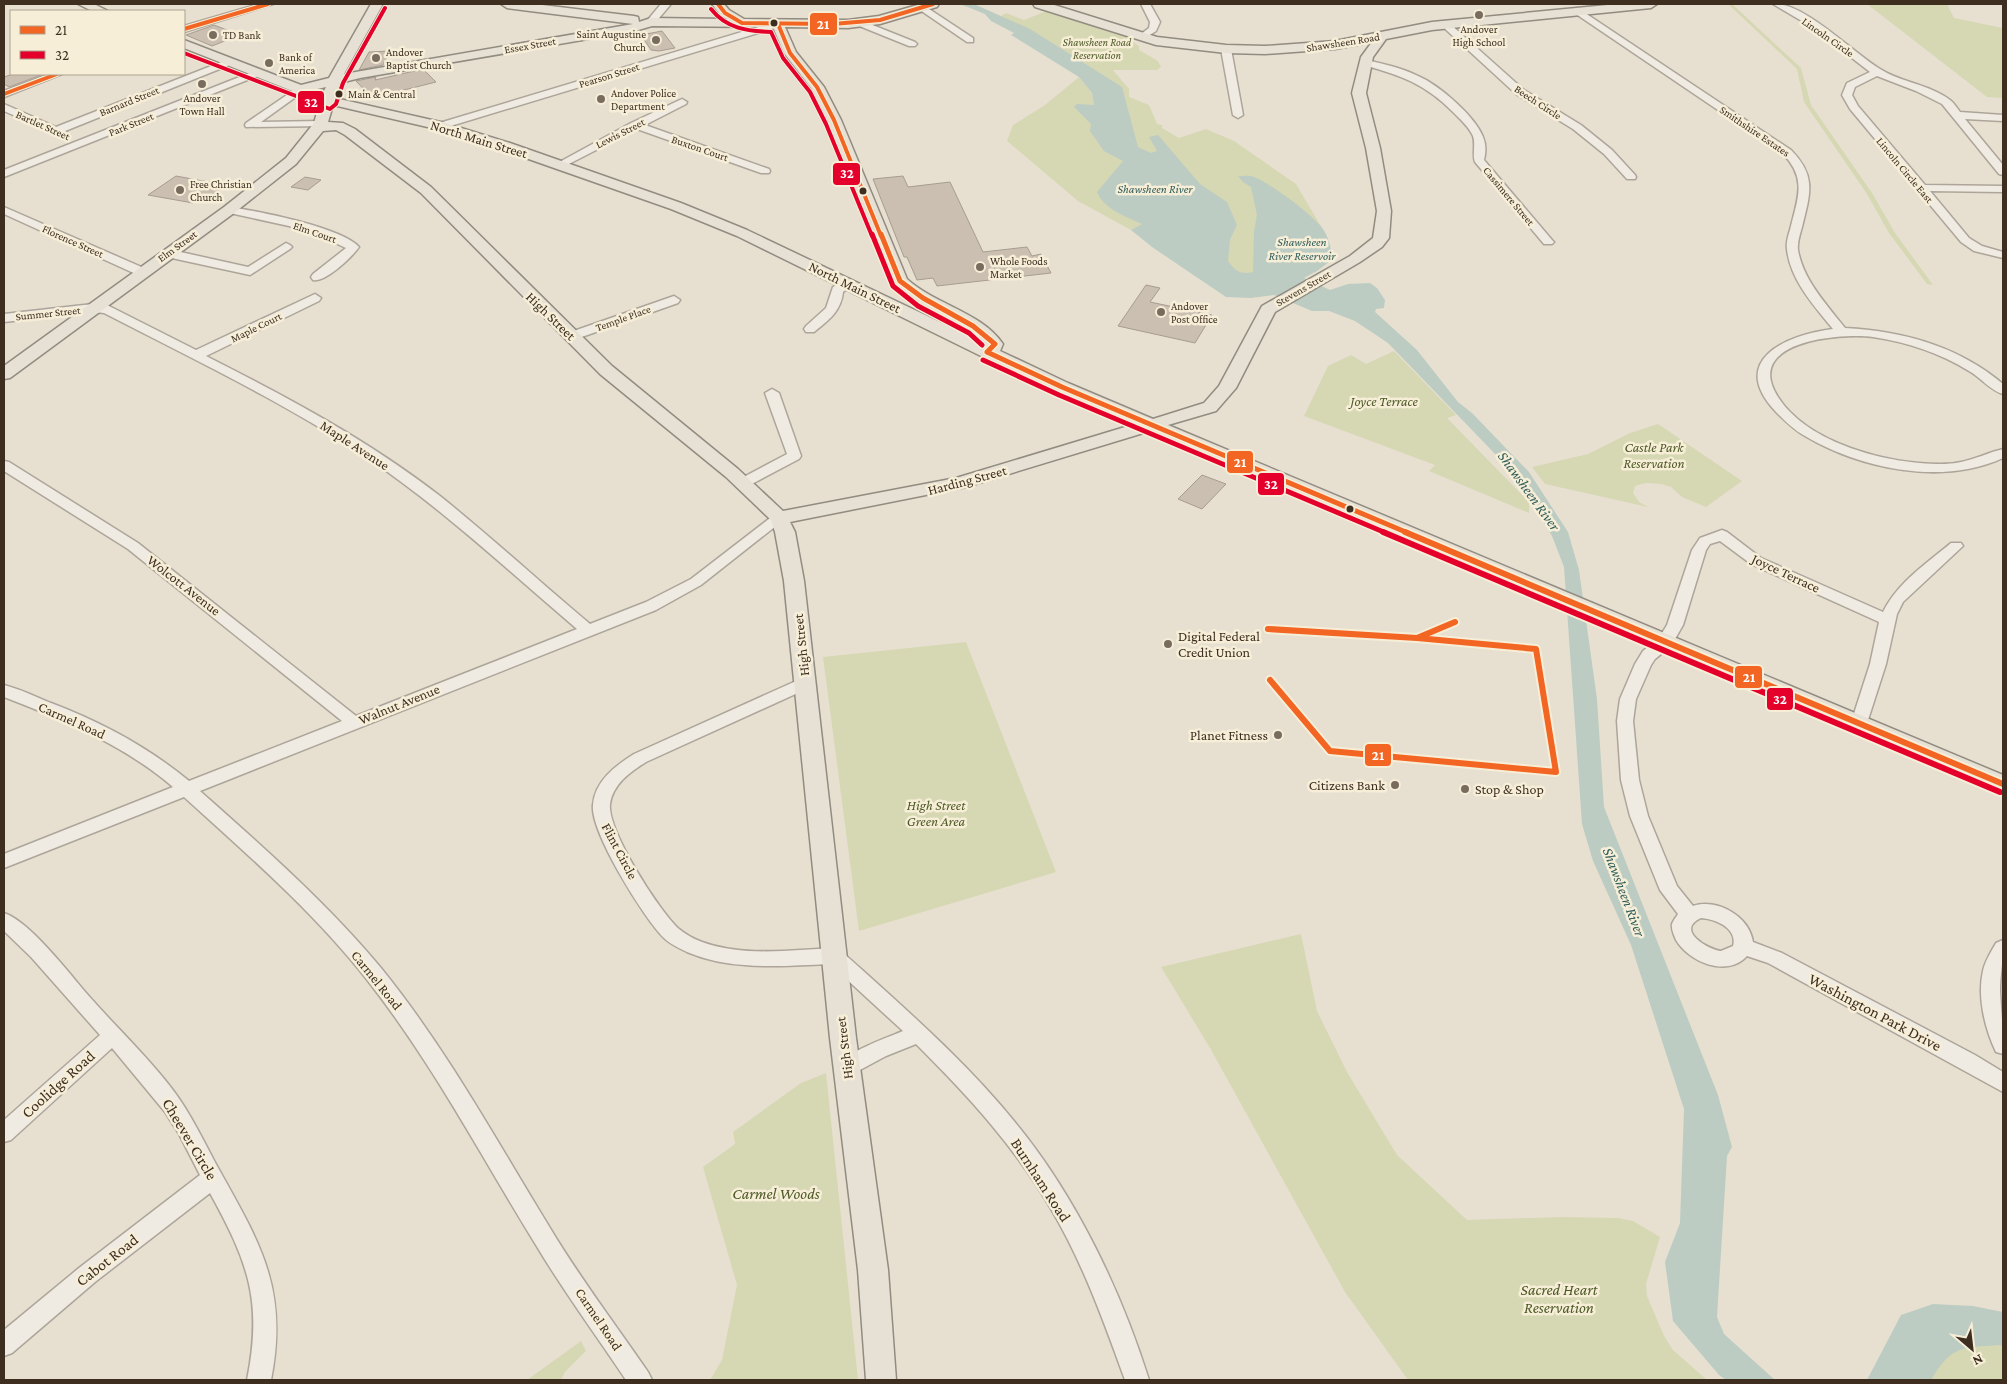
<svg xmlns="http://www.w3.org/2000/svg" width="2007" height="1384" font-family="'Crimson Pro',serif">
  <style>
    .green { fill: #d6d7b3 }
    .water { fill: #bcccc2 }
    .building { fill: #cbbfb2; stroke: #a89c90 }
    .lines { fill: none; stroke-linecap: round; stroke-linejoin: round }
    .minor-casing { stroke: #ada599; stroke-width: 3 }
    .major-casing { stroke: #928b80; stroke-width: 3 }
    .minor { fill: #efebe3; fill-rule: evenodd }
    .major { fill: #e6e1d4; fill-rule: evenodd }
    .bus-1-far2-casing { stroke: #f7eed8; stroke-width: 6 }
    .bus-1-far1-casing { stroke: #f7eed8; stroke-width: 8 }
    .bus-1-casing { stroke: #f7eed8; stroke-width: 10 }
    .bus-2-far2-casing { stroke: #f7eed8; stroke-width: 6 }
    .bus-2-far1-casing { stroke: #f7eed8; stroke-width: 8 }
    .bus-2-casing { stroke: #f7eed8; stroke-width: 10 }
    .bus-1-far2 { stroke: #f26522; stroke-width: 4 }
    .bus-1-far1 { stroke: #f26522; stroke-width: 5 }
    .bus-1 { stroke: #f26522; stroke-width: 6 }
    .bus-2-far2 { stroke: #e4002b; stroke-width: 4 }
    .bus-2-far1 { stroke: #e4002b; stroke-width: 5 }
    .bus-2 { stroke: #e4002b; stroke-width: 6 }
    .poi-dot { fill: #786c5e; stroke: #f7eed8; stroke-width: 2 }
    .bus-dot { fill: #3d2e20; stroke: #f7eed8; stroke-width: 2 }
    .labels { text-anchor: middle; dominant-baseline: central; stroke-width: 5; stroke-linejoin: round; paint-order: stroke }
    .far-poi-label { font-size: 11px; fill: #3d2e20; stroke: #f7eed8; text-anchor: start }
    .far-street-label { font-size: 11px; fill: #3d2e20; stroke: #f7eed8 }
    .far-park-label { font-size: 11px; font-style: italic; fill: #4d5a26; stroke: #f7eed8 }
    .far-bus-label { font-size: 11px; fill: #3d2e20; stroke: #f7eed8; text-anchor: start }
    .far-water-label { font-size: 12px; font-style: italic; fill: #2f5d5a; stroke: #f7eed8 }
    .street-label { font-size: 14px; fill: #3d2e20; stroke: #f7eed8 }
    .park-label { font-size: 14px; font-style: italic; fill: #4d5a26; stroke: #f7eed8 }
    .poi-label { font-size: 14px; fill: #3d2e20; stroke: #f7eed8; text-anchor: start }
    .water-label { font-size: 15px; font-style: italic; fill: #2f5d5a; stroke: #f7eed8 }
    .near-street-label { font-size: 16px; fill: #3d2e20; stroke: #f7eed8 }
    .near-park-label { font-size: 16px; font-style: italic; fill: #4d5a26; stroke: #f7eed8 }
    .line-badge { stroke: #f7eed8; stroke-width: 2 }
    .badge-label { font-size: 14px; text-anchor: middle; font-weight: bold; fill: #fff }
  </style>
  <rect width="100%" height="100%" fill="#e7e0d1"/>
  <path class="green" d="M1728 4H1732L1801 68 1811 105 1872 193 1895 233 1933 285 1927 284 1889 233 1867 194 1804 102 1797 69Z
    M1867 4H1947L1954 18 2003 28V98L1987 97Z
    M1049 10 1121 34 1139 46V50L1158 61 1161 67 1157 70H1113L1129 89V97L1149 105 1157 124 1162 125V128L1179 138 1206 129 1234 141 1296 184 1322 228 1307 219 1245 286 1223 255 1237 225 1152 162 1133 143 1120 104 1001 16 1006 13 1024 20Z
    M1079 77 1092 93 1094 106 1143 171 1157 217 1131 230 1078 201 1007 141 1013 125 1045 105Z
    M1394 351 1456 415 1447 418 1529 502V513L1429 471 1435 465 1304 416 1328 366 1351 355 1366 364Z
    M1658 424 1742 481 1706 507 1682 497 1671 487 1661 484 1646 483 1635 486 1633 493 1639 502 1648 507 1545 484 1532 467 1588 454 1630 433Z
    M966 642 1056 872 859 931 823 657Z
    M1301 934 1317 1011 1347 1072 1397 1155 1467 1220 1560 1217 1619 1218 1633 1221 1660 1237 1646 1284 1647 1296 1664 1336 1673 1350 1707 1380H1408L1345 1292 1210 1048 1161 967Z
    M826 1073 858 1380H710L722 1360 737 1285 703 1167 735 1144 733 1132 801 1083Z
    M2003 1334V1380H1918L1937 1350Z
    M581 1341 586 1351 565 1372 561 1380H527Z"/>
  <path class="water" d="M960 4H974L1030 29 1122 87 1138 147 1151 153 1157 151 1149 137 1158 135 1200 184 1227 202 1237 225 1230 240 1228 261C1235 271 1241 275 1253 272L1254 232 1257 215 1251 187 1243 182 1238 176C1244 176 1249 175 1254 177 1270 183 1313 215 1323 229 1329 238 1331 249 1333 259L1317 271 1304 278 1330 290 1348 284 1370 283 1377 288 1385 300 1384 308 1376 309 1375 312 1417 350 1458 402 1472 413 1529 472 1568 532 1579 570 1597 699 1604 807 1718 1095 1732 1147 1727 1156 1717 1317 1724 1334 1775 1380H1726L1719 1375 1673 1321 1665 1262 1680 1223 1684 1109 1631 945 1593 861 1582 824 1564 567 1552 536 1531 502 1498 457 1388 343 1355 321 1329 311H1312L1274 295 1251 298 1226 297 1152 247 1131 230 1142 224C1125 216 1105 210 1097 192L1123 161 1104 151 1090 131 1091 124 1074 107 1077 104 1094 105 1092 93 1079 77 1011 35 1014 33 991 21 985 14Z
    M1933 1304 1973 1306 2003 1312V1346L1999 1345C1961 1348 1952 1345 1931 1380H1867L1901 1315Z"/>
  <path class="building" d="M214 25 240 35 212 46 186 35Z
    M662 31 675 48 659 51 651 50 641 35Z
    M390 51 383 65 359 70 369 52Z
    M423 69 436 82 372 98 356 81 376 77 375 80Z
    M13 74H41V75L9 87 4 84V77Z
    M176 176 214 183 211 184 224 187 203 201 197 200 193 203 148 195Z
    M903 176 908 187 950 182 983 252 1027 247 1032 256 1041 254 1051 273 937 286 933 278 917 280 907 257H904L873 179Z
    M305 177 321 180 308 190 291 187Z
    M1146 285 1160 288 1150 302 1212 315 1195 343 1118 326Z
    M1202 475 1226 484 1202 509 1178 499Z"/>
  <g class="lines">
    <defs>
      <path id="minor" d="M259 4H273L184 32V26Z
        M661 4H671L654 24H648L646 22Z
        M1141 4H1150L1160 22 1156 31 1142 40 1137 37 1149 28 1150 22Z
        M1773 4C1804 2 1853 53 1880 69 1900 82 1931 85 1950 100 1954 103 1957 108 1960 112L2003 115V121L1965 119 2003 165V175L1999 174 1942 104 1916 91 1877 76 1855 87 1852 95 1858 106 1925 185 2003 186V192L1930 191 1969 238 1982 246 2003 252V258L1974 251 1961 242 1850 109 1842 95 1847 83 1870 72 1812 27Z
        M923 5 973 38V42H967L920 10 918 8Z
        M1579 9 1791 150C1817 176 1810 194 1802 227 1800 234 1797 243 1798 250 1803 280 1827 305 1845 328 1903 331 1958 346 2003 384V394C1991 391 1980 377 1969 371 1940 353 1907 342 1873 337 1840 333 1742 341 1778 397 1808 444 1889 464 1941 464 1967 464 1980 455 2003 449V458C1942 486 1861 469 1805 436 1794 430 1785 421 1776 412 1727 360 1786 335 1833 329 1815 307 1790 280 1787 249 1786 243 1788 236 1790 230 1797 200 1808 179 1783 154L1576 14V10Z
        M860 20 915 42 917 44 915 46H909L857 25 855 23Z
        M778 21 781 22V26L444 128 440 129 435 126 436 124Z
        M1446 22 1449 23 1524 90 1581 125 1612 150 1635 175 1636 177 1635 179H1627L1604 154 1573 129 1516 94 1443 27 1441 25Z
        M1226 46 1231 49 1243 115 1238 118 1233 115 1221 49Z
        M229 59 234 62 232 64 65 131 70 135 65 138 4 111V104L56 127Z
        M1366 60C1384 64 1402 68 1418 76 1439 85 1475 116 1483 137 1486 144 1486 152 1484 160L1552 240 1554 242 1552 244H1544L1475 162C1472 155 1476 145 1473 136 1469 127 1460 119 1453 112 1425 84 1401 75 1363 65L1361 63Z
        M257 70 260 71V75L4 177V170Z
        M49 74H62L4 97V91Z
        M300 86 304 87V91L261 122 321 121 326 124 325 126 246 127 245 125 246 123Z
        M682 99 687 102 686 104 645 125 769 169 770 171 769 173H761L637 129 563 167 559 168 554 165 631 123Z
        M4 207 146 269 148 272 146 275H138L4 214Z
        M229 207C257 211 341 227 359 247 352 257 325 283 313 280L311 277 313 274 346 248 320 236 289 226 225 212 223 210 225 208Z
        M286 243 290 245 292 247 290 249 250 275 167 257 161 253 167 249 248 267Z
        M847 280 853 284 843 292C841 311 829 320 814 332H806L804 329 806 326 826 308 833 287Z
        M315 294 321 298 319 301 206 356C287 397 368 440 440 496 491 537 540 582 590 624L646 602 691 579 774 515H784L786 518 701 585 656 610 200 791C263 847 327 903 381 968 446 1048 496 1140 550 1228 580 1278 615 1324 648 1372L652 1380H626C596 1335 564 1292 536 1245 481 1156 433 1064 368 981 315 913 248 855 184 797L4 868V854L173 787C124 745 64 720 4 697V685C20 689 36 697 51 703 101 722 148 747 189 781L342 721 128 549 4 471V461L9 462 138 543 356 716 577 629C510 572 445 511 372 461 288 404 195 360 104 313L93 312 4 322V314L93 304 107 305 196 350Z
        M674 296 680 300 678 303 576 339H568L566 336 568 333Z
        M772 389 779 393 801 456 799 459 748 486H738L736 483 738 480 787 454 765 393Z
        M1722 530 1727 532 1761 558 1883 612C1898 582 1926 564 1951 543H1961L1963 546 1903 602 1897 614 1886 664 1867 723 1865 727 1859 729 1853 727 1851 723 1870 664 1879 622 1751 564 1720 541 1710 544 1706 550 1683 625 1671 646 1655 659 1651 665 1636 699 1633 721 1639 780 1648 816 1677 886 1693 906C1717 898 1749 916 1753 942L1782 953 1975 1055 2003 1072V1092L1768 963 1747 956C1727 978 1689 962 1676 940 1674 935 1671 929 1672 924 1673 921 1676 917 1678 914L1660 890 1630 816 1621 780 1617 721 1620 699 1635 664 1643 651 1659 638 1667 625 1692 550 1700 538ZM1701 918C1715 919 1738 928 1733 946L1721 951C1707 949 1675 930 1701 918Z
        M805 677 811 679 813 683 811 687 646 762C630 772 613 784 610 804 607 830 659 911 679 929 685 934 694 939 702 942 743 957 791 950 834 948L841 951C902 1006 966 1061 1018 1126 1077 1199 1121 1291 1149 1380H1125C1104 1322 1083 1263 1051 1209 1016 1148 968 1096 919 1047L916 1044 886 1056 847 1077 840 1074 837 1068C845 1052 886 1038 903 1031L830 964C782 966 732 971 687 952 679 948 670 944 664 938 644 918 590 832 593 805 595 781 615 766 634 754Z
        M4 913C29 921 69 973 87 994 114 1025 144 1053 169 1085 189 1110 202 1138 217 1166 260 1243 289 1289 271 1380H247C263 1301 248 1262 210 1193L95 1282 12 1353 4 1356V1330L79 1268 200 1175 179 1134 165 1112 112 1048 11 1140 4 1142V1120L100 1035 31 957 4 931Z
        M2003 940C2004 958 2000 974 2000 991 2001 1013 2004 1033 2003 1054L1996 1052C1985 1029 1977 997 1983 971 1985 961 1991 952 1996 943Z"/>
      <path id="major" d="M78 4H94L108 11H92Z
        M371 4H383L344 74 633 24 507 8 501 4H534L634 16 638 17 639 22 651 18 727 19 721 16 712 4H724L729 10 744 19 848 20 879 16 921 4H939L937 7 880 24 848 28 785 27 796 52 824 87 841 120 907 279C936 305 981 312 1003 344L1000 351 1068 383 1153 419 1204 403 1219 386 1262 306 1350 256 1373 238 1377 211 1366 148 1352 93 1361 57 1372 42 1335 49 1265 54 1226 53 1156 45 1035 7 1033 4H1051L1157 37 1226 45 1265 46 1335 41 1432 22 1618 4H1657L1651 8 1432 30 1386 39 1373 57 1366 93 1380 148 1391 211 1389 238 1382 247 1360 262 1275 312 1236 388 1216 411 1168 425 2003 775V792L1150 431 966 487 790 522 795 532 804 581 856 1038 888 1270 896 1380H866L858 1270 830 1038 784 581 775 532 771 520 726 477 600 374 421 193 345 135 336 130 323 131 296 164 234 213 10 378 4 379V366L224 207 286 158 314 123 320 102 184 48V40L301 85 329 78ZM652 26 773 27 784 53 811 88 827 120 892 281C913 311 960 317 986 344L747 230 681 203 510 143 445 123 335 98 340 83 360 78 635 31ZM326 87 323 93 313 90ZM333 105 436 129 500 149 671 209 737 236 981 356 1056 391 1135 424 956 478 783 511 738 469 612 366 431 187 355 129 343 123 328 122Z"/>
    </defs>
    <use href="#minor" class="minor-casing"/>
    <use href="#major" class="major-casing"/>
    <use href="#minor" class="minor"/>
    <use href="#major" class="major"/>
    <defs>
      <path id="bus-1-far2" d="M718 4 725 13 742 23 833 24 880 20 933 4
        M778 24 790 53 817 87 834 120 881 236
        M184 29 268 4
        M4 94 57 74"/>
      <path id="bus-1-far1" d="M881 234 900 281 923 298 973 326 995 344 987 352
        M987 352 1062 387 1408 533"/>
      <path id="bus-1" d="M1405 532 2003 784
        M1268 629 1417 638 1455 622
        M1270 680 1330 751 1556 772 1536 649 1417 638"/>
      <path id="bus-2-far2" d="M711 9C727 29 747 31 771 32L783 58 810 92 826 124 872 236
        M184 53 330 109 336 104 343 83 385 8"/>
      <path id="bus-2-far1" d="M872 234 893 286 918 306 969 333 982 345
        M983 360 1059 395 1386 533"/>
      <path id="bus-2" d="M1383 532 2000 792"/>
    </defs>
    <use href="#bus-1-far2" class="bus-1-far2-casing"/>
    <use href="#bus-1-far1" class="bus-1-far1-casing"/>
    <use href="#bus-1" class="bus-1-casing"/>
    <use href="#bus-2-far2" class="bus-2-far2-casing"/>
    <use href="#bus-2-far1" class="bus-2-far1-casing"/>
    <use href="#bus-2" class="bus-2-casing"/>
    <use href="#bus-1-far2" class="bus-1-far2"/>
    <use href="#bus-1-far1" class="bus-1-far1"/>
    <use href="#bus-1" class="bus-1"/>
    <use href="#bus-2-far2" class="bus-2-far2"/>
    <use href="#bus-2-far1" class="bus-2-far1"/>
    <use href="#bus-2" class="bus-2"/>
  </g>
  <g class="poi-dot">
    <circle cx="1479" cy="15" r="5"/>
    <circle cx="213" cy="35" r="5"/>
    <circle cx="656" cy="40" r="5"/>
    <circle cx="376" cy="58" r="5"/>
    <circle cx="269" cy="63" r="5"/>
    <circle cx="202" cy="84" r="5"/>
    <circle cx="601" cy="99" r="5"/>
    <circle cx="180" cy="190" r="5"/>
    <circle cx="980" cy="267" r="5"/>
    <circle cx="1161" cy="312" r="5"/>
    <circle cx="1168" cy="644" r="5"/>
    <circle cx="1278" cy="735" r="5"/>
    <circle cx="1395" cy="785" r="5"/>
    <circle cx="1465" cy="789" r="5"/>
  </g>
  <g class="bus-dot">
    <circle cx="774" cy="23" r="4.5"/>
    <circle cx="339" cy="94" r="4.5"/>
    <circle cx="863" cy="191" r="4.5"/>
    <circle cx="1350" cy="509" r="4.5"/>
  </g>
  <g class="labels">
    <g class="far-poi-label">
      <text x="1479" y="29" text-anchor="middle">Andover<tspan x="1479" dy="13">High School</tspan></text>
      <text x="646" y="34" text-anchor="end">Saint Augustine<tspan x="646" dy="13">Church</tspan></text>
      <text x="223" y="35">TD Bank</text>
      <text x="386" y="52">Andover<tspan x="386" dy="13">Baptist Church</tspan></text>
      <text x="279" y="57">Bank of<tspan x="279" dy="13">America</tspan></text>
      <text x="611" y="93">Andover Police<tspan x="611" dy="13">Department</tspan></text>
      <text x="202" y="98" text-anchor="middle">Andover<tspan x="202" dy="13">Town Hall</tspan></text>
      <text x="190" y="184">Free Christian<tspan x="190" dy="13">Church</tspan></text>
      <text x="990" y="261">Whole Foods<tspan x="990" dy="13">Market</tspan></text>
      <text x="1171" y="306">Andover<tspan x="1171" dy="13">Post Office</tspan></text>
    </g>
    <g class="far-street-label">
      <text transform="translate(1828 37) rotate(35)">Lincoln Circle</text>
      <text transform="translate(1343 42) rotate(-9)">Shawsheen Road</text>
      <text transform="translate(530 45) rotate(-10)">Essex Street</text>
      <text transform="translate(609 75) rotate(-17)">Pearson Street</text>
      <text transform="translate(129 101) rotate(-22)">Barnard Street</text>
      <text transform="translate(1538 102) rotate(33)">Beech Circle</text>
      <text transform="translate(131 124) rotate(-22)">Park Street</text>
      <text transform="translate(43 125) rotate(24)">Bartlet Street</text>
      <text transform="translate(1755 131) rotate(34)">Smithshire Estates</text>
      <text transform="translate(620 133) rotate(-27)">Lewis Street</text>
      <text transform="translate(700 148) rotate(19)">Buxton Court</text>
      <text transform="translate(1905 170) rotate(50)">Lincoln Circle East</text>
      <text transform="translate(1509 196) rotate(50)">Cassimere Street</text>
      <text transform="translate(315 232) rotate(19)">Elm Court</text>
      <text transform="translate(73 241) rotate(24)">Florence Street</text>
      <text transform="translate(177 246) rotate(-36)">Elm Street</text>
      <text transform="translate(1303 288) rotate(-30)">Stevens Street</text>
      <text transform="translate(48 313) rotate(-6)">Summer Street</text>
      <text transform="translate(623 318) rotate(-20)">Temple Place</text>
      <text transform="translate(256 327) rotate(-26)">Maple Court</text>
    </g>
    <g class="far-park-label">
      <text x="1097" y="42">Shawsheen Road<tspan x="1097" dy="13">Reservation</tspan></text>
    </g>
    <g class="far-bus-label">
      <text x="348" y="94">Main &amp; Central</text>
    </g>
    <g class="far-water-label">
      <text x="1155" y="189">Shawsheen River</text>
      <text x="1302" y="242">Shawsheen<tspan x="1302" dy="14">River Reservoir</tspan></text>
    </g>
    <g class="street-label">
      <text transform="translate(479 139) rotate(17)">North Main Street</text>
      <text transform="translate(855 287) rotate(26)">North Main Street</text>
      <text transform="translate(551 316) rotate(44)">High Street</text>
      <text transform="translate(355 445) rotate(33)">Maple Avenue</text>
      <text transform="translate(967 480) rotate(-15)">Harding Street</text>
      <text transform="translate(1786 573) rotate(25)">Joyce Terrace</text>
      <text transform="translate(184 585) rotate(38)">Wolcott Avenue</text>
      <text transform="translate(801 645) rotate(-96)">High Street</text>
      <text transform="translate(399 704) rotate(-22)">Walnut Avenue</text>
      <text transform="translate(72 720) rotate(24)">Carmel Road</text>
      <text transform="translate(620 851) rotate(62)">Flint Circle</text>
      <text transform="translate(377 980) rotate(51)">Carmel Road</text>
      <text transform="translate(844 1048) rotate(-97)">High Street</text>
      <text transform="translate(599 1319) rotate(56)">Carmel Road</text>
    </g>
    <g class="park-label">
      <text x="1384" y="401">Joyce Terrace</text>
      <text x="1654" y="447">Castle Park<tspan x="1654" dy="16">Reservation</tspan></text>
      <text x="936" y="805">High Street<tspan x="936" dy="16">Green Area</tspan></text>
    </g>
    <g class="poi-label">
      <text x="1178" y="636">Digital Federal<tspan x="1178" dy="16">Credit Union</tspan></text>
      <text x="1268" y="735" text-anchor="end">Planet Fitness</text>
      <text x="1385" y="785" text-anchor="end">Citizens Bank</text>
      <text x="1475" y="789">Stop &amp; Shop</text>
    </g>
    <g class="water-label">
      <text transform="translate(1529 491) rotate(54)">Shawsheen River</text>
      <text transform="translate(1624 892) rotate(69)">Shawsheen River</text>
    </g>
    <g class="near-street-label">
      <text transform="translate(1875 1012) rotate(28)">Washington Park Drive</text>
      <text transform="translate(58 1084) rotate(-42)">Coolidge Road</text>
      <text transform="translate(190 1139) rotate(59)">Cheever Circle</text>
      <text transform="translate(1041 1180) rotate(57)">Burnham Road</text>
      <text transform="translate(107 1260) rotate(-38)">Cabot Road</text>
    </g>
    <g class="near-park-label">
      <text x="776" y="1193">Carmel Woods</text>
      <text x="1559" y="1289">Sacred Heart<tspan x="1559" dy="18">Reservation</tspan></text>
    </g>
  </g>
  <g class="line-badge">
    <rect x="809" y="12" width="29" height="24" rx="5" fill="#f26522"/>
    <rect x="297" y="90" width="28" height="24" rx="5" fill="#e4002b"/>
    <rect x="832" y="162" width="29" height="24" rx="5" fill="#e4002b"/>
    <rect x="1226" y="450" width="28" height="24" rx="5" fill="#f26522"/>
    <rect x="1257" y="472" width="28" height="24" rx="5" fill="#e4002b"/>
    <rect x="1734" y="665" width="29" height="24" rx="5" fill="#f26522"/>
    <rect x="1766" y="687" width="28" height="24" rx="5" fill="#e4002b"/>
    <rect x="1364" y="743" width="28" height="24" rx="5" fill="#f26522"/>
  </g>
  <g class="badge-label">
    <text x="823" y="29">21</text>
    <text x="311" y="107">32</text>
    <text x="847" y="178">32</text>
    <text x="1240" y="467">21</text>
    <text x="1271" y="489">32</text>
    <text x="1749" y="682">21</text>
    <text x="1780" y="704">32</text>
    <text x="1378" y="760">21</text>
  </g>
  <rect width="2007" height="1384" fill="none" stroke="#3d2e20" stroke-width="10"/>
  <rect x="10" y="10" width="175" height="65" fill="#f7eed8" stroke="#ada18e"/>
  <rect x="20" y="26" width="25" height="8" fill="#f26522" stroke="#ada18e"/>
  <text x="55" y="35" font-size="15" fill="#3d2e20">21</text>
  <rect x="20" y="51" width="25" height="8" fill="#e4002b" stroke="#ada18e"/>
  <text x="55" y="60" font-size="15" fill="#3d2e20">32</text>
  <g transform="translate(1972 1349) rotate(152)" stroke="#f7eed8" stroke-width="4" paint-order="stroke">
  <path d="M0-4L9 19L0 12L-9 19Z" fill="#3d2e20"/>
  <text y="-8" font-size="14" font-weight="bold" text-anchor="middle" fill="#3d2e20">N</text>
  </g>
</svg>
